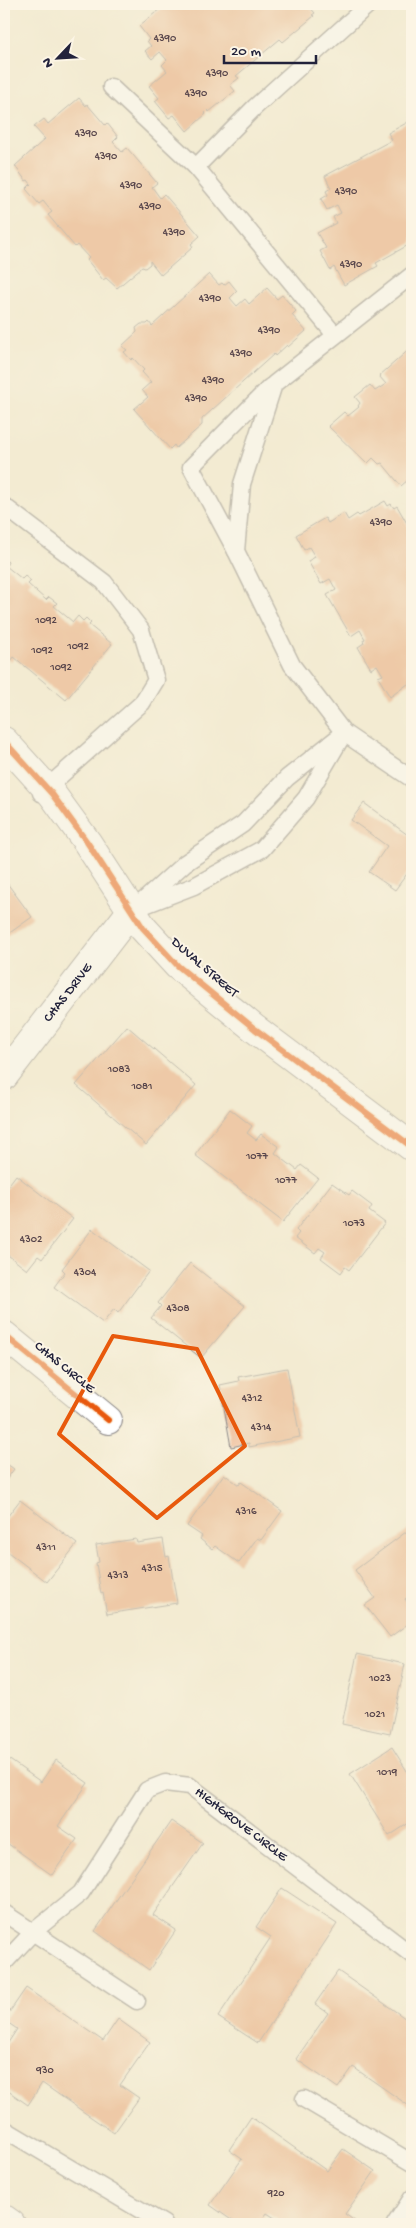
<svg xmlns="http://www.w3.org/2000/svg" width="416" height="2228" font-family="'Gochi Hand',sans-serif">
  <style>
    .building { fill: #e8a173 }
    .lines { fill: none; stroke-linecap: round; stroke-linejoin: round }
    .lane-casing { stroke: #8a8686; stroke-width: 19 }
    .street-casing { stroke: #8a8686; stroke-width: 30 }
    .lane { stroke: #fff; stroke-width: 16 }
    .street { stroke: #fff; stroke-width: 28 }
    .cycleway-casing { stroke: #fcf5e5; stroke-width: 9 }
    .cycleway { stroke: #e8590c; stroke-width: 6 }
    .marked { fill: none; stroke: #e8590c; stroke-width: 4; stroke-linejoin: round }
    .labels { text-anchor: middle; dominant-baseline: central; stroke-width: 4; stroke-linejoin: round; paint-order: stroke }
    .number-label { font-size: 11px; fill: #544249 }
    .street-label { font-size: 14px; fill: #22223b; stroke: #fcf5e5 }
  </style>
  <rect width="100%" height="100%" fill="#fcf5e5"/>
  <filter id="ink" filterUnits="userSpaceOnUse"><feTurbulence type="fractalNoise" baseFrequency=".02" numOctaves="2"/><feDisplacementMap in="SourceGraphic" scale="10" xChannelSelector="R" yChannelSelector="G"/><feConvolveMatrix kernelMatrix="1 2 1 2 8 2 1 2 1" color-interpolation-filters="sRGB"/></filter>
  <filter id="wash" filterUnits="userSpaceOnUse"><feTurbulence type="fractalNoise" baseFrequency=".0096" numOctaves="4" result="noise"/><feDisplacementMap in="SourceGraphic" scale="20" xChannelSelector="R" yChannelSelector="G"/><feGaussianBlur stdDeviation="1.12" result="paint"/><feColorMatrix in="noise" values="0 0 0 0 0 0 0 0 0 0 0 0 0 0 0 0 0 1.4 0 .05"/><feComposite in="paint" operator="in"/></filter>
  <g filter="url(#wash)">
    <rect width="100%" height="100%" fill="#f3ebd2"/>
    <g id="blocks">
      <path class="building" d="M166 4H307L315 13 312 15 314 16 283 42 280 39 236 76 239 78 230 85 235 91 209 112 208 110 205 113 206 114 187 131 174 115 169 118 155 101 159 98 149 86 167 71 162 65 167 60 160 52 152 59 145 51 151 46 147 41 149 39 139 26Z
        M79 98 86 106 87 104 105 125 107 123 118 137 113 142 122 152 127 148 157 183 152 187 160 198 164 194 200 236 191 244 193 247 161 275 150 261V264L145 268 142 267 117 288 106 278 103 280 87 260 89 258 77 245 75 247 48 215 52 212 43 201 39 204 26 189 31 184 28 180 26 181 15 166 45 139 34 127 44 119 48 124Z
        M412 120V243L376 263 378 266 344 285 334 267 330 270 320 251 326 248 317 233 336 223 333 217 341 213 337 205 327 210 321 199 328 195 326 191 331 188 325 176 392 140 388 133Z
        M209 274 219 285 222 283 224 285 229 281 237 291 230 298 237 306 245 299 249 304 267 288 277 299 282 295 296 311 292 315 306 331 288 347 287 345 275 356 274 354 202 419V425L176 448 174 445 170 449 134 409 148 397 142 390 151 382 142 372 144 370 133 358 131 360 124 352 127 350 122 346 137 332 136 328 141 324H147L149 322 152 326Z
        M412 347V481L409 479 401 486 382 463 379 464 373 458 367 464 328 426 344 412 348 416 359 407 358 406 360 403 355 397 370 385 375 391 386 384 379 376Z
        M385 501 388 506 391 504 394 508 397 506 412 532V681L390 697 378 677 383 675 377 665 371 669 358 647 364 643 363 640 365 639 360 630 351 636 327 595 336 590 330 579 321 584 308 561 315 557 309 547 304 550 296 535 325 518 328 523 344 513 348 520 357 514 359 516Z
        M4 558 8 562 6 566 22 579 25 576 31 581 28 584 46 600 49 597 57 603 54 606 73 622 78 616 83 621 86 618 91 623 89 625 112 644 66 700 14 657 11 661 4 655Z
        M364 803 412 838V867L395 890 369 872 387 846 351 820Z
        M4 879 32 917 4 937Z
        M127 1026 196 1085 146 1145 76 1085Z
        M230 1109 252 1126 247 1133 256 1140 261 1134 279 1147 275 1153 297 1170 301 1165 318 1178 283 1222 195 1155Z
        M16 1175 73 1219 42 1259 38 1256 27 1270 4 1252V1191Z
        M332 1183 349 1195 352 1191 372 1206 369 1211 385 1223 349 1270 345 1267 341 1273 321 1258 325 1252 319 1248 315 1253 295 1238 299 1233 296 1230Z
        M92 1229 149 1271 118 1313 114 1309 103 1323 54 1287 65 1272 62 1269Z
        M190 1263 245 1306 201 1358 151 1318 161 1306 158 1303Z
        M287 1368 300 1437 249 1447V1443L231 1447 220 1385 239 1381 238 1377Z
        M4 1462 14 1469 4 1483Z
        M224 1474 239 1485 241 1482 282 1511 261 1540 257 1538 239 1563 215 1546 212 1549 200 1539 202 1536 187 1526Z
        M20 1500 77 1544 47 1582 4 1549V1521Z
        M410 1529 412 1533V1594L405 1599 412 1609V1621L390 1637 365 1605 375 1598 355 1570Z
        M136 1539 137 1543 163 1539 166 1557 169 1556 177 1603 107 1614 103 1593 101 1594 96 1563 99 1562 96 1545Z
        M357 1654 405 1664 390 1734 342 1724Z
        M392 1747 412 1779V1821L389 1836 350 1774Z
        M4 1756 41 1782 56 1760 88 1783 58 1826 77 1839 52 1875 4 1841Z
        M171 1821 203 1843 153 1915 176 1930 149 1970 95 1931Z
        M282 1888 337 1924 258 2043 218 2017 271 1937 256 1927Z
        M338 1971 412 2023V2108L353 2067 338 2088 296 2059 328 2013 315 2004Z
        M26 1988 103 2041 118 2019 150 2042 120 2085 139 2098 114 2133 42 2083 28 2105 4 2088V2049L17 2029 4 2020Z
        M251 2117 327 2171 343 2149 375 2171 345 2214 359 2224H284L267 2213 259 2224H237L210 2205 242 2159 229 2150Z"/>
    </g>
  </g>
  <g filter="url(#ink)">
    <use href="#blocks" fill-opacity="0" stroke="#8a8686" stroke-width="1"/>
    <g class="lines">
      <defs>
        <g id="lane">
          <path d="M111 87 196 167 335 335"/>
          <path d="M196 167 255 107 369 4"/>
          <path d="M412 275 274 384 242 484 236 551 292 665 344 733 412 779"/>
          <path d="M4 506 104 582 141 630 156 680 142 703 41 793"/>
          <path d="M236 551 191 467 270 387"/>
          <path d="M141 903 185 863 243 824 287 778 336 739"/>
          <path d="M132 910 194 886 262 849 306 798 344 733"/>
          <path d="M4 1913 137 2001"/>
          <path id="s1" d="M4 1963 33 1932 81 1893 147 1790 165 1783 190 1786 412 1955"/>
          <path d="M304 2099 412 2163"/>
          <path d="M4 2129 164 2224"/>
          <path d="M395 2224 412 2198"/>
        </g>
        <g id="street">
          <path d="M4 741 52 794 87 842 143 928 178 966 255 1029 412 1147"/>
          <path id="s2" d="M4 1076 132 910"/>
          <path d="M4 1335 108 1420"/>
          <path d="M4 2219 11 2224"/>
        </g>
      </defs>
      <use href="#lane" class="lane-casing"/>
      <use href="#street" class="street-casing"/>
      <use href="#lane" class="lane"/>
      <use href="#street" class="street"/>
      <defs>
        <path id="cycleway" d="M4 741 52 794 87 842 143 928 178 966 255 1029 412 1147
          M4 1335 108 1420"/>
      </defs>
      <use href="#cycleway" class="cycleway-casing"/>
      <use href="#cycleway" class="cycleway"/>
    </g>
  </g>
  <path d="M0 0H416V2228H0ZM113 1336 197 1349 245 1446 157 1518 59 1434Z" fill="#f3ebd2" fill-opacity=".55" fill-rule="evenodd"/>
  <path class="marked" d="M113 1336 197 1349 245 1446 157 1518 59 1434Z"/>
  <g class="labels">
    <g class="number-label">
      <text x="165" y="39">4390</text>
      <text x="217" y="74">4390</text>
      <text x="196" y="94">4390</text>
      <text x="86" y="134">4390</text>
      <text x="106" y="157">4390</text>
      <text x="131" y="186">4390</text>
      <text x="346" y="192">4390</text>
      <text x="150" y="207">4390</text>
      <text x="174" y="233">4390</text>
      <text x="351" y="265">4390</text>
      <text x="210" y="299">4390</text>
      <text x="269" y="331">4390</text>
      <text x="241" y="354">4390</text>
      <text x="213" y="381">4390</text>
      <text x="196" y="399">4390</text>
      <text x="381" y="523">4390</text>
      <text x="46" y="621">1092</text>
      <text x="78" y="647">1092</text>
      <text x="42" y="651">1092</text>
      <text x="61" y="668">1092</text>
      <text x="119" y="1070">1083</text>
      <text x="142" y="1087">1081</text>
      <text x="257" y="1157">1077</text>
      <text x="286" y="1181">1077</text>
      <text x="354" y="1224">1073</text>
      <text x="31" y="1240">4302</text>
      <text x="85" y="1273">4304</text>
      <text x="178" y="1309">4308</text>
      <text x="252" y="1399">4312</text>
      <text x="261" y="1428">4314</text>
      <text x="246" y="1512">4316</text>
      <text x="46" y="1548">4311</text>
      <text x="152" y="1569">4315</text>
      <text x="118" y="1576">4313</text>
      <text x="380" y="1679">1023</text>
      <text x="375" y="1715">1021</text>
      <text x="387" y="1773">1019</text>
      <text x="45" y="2071">930</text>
      <text x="276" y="2194">920</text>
    </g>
    <g class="street-label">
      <text transform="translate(204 968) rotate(41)">DUVAL STREET</text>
      <text stroke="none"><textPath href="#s2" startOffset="105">CHAS DRIVE</textPath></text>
      <text transform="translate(64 1368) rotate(39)">CHAS CIRCLE</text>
      <text stroke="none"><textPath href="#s1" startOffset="335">HIGHGROVE CIRCLE</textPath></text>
    </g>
  </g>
  <rect width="416" height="2228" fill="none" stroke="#fcf5e5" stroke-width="20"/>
  <g transform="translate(58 58) rotate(245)" stroke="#fcf5e5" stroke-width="4" paint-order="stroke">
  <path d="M0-4L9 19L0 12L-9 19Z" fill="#22223b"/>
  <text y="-8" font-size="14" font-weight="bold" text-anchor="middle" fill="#22223b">N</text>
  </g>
  <path d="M224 55v8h92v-8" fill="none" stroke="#22223b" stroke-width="2.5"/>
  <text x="231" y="55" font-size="15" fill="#22223b" stroke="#fcf5e5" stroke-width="4" paint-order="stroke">20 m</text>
</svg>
